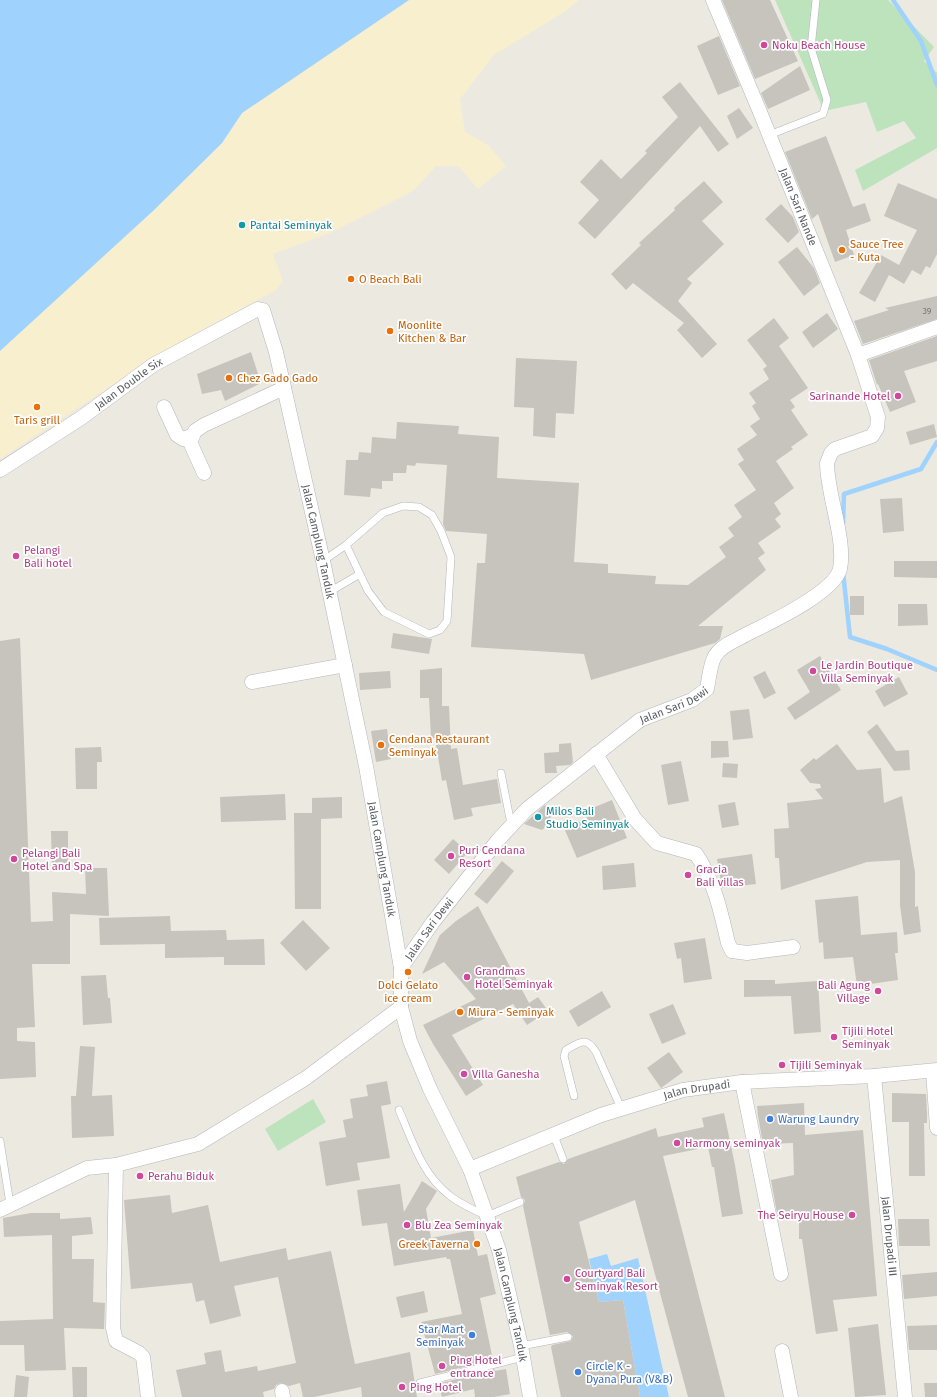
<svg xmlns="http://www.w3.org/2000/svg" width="937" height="1397" font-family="'Fira Sans',sans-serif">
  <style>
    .green { fill: #bde3bd }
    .sand { fill: #f8efce }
    .water { fill: #9fd2fc }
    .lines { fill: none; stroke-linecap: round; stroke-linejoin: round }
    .stream { stroke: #9fd2fc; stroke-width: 4.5 }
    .building { fill: #c6c4bd }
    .service-casing { stroke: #b3b6bb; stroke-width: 8 }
    .minor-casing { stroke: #b3b6bb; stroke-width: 15 }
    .service { stroke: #fff; stroke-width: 7 }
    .minor { stroke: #fff; stroke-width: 14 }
    .hotel-dot { fill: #d1479c; stroke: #fff; stroke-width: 1.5 }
    .culture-dot { fill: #0f9aa8; stroke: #fff; stroke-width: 1.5 }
    .food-dot { fill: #e8710a; stroke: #fff; stroke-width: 1.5 }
    .shop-dot { fill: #3f7fe0; stroke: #fff; stroke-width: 1.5 }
    .labels { text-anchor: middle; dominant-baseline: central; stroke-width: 3.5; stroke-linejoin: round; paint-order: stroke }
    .number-label { font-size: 9px; fill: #747678 }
    .hotel-label { font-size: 11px; fill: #b23c85; stroke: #fff; text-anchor: start }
    .street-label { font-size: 11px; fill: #595c61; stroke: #fff }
    .culture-label { font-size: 11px; fill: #0d838f; stroke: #fff; text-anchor: start }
    .food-label { font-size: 11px; fill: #c56008; stroke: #fff; text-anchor: start }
    .shop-label { font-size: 11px; fill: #366cbe; stroke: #fff; text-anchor: start }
  </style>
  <rect width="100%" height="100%" fill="#ece9e0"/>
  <path class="green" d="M775 0H888L934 47 924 61 937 73V148L863 191 855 170 916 138 904 121 877 132 866 102 824 111Z
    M313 1099 326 1122 278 1151 265 1129Z"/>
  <path class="sand" d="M409 0H579L564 12 494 55 460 99 465 132 488 145 506 166 478 189 458 166H436L413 191 330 233 273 254 283 281 276 290 169 348 0 459V351L154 210 222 143 242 113Z"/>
  <path class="water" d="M0 0H409L242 113 222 143 154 210 0 351Z
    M607 1254 611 1266 638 1258 669 1397H640L623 1300 599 1302 589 1259Z"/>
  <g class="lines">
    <path class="stream" d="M893 0 921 41 937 85
      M843 524 844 494 921 469 937 442
      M843 572 850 637 887 649 937 670"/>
  </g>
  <path class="building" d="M722 0H770L798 61 755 79Z
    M719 36 740 86 718 95 697 46Z
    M800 66 810 90 768 109 761 93Z
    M680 82 729 144 718 152 700 126 595 239 578 223 599 200 580 182 601 159 621 179 647 153 645 151 678 117 662 97Z
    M739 108 753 128 737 139 727 116Z
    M826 136 853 207 865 203 871 221 846 230 854 255 835 262 818 214 812 219 785 152Z
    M704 181 723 202 702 221 724 244 687 279 692 283 678 301 717 344 702 358 677 330 684 323 633 283 626 290 611 274 641 245 639 243 675 210 674 208Z
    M898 183 937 199V254L930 268 926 266 921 275 912 270 904 284 889 275 875 302 859 293 881 255 899 265 917 230 884 216Z
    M781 204 793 217 799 232 788 243 765 219Z
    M797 247 814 268 820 283 804 296 778 262Z
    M937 296V319L863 344 854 321 889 310 885 308Z
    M827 313 838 329 813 348 802 332Z
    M774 318 789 338 779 346 808 388 790 400 795 407 791 410 808 435 791 447 793 449 776 461 794 488 774 503 781 514 775 519 781 527 758 543 765 553 758 558 766 570 698 626H723L720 639 715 643 591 680 584 654 471 647 477 563H485L487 534 446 531 443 524 447 465 416 463 415 466 407 465 406 473H393V481H382V489L371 488 370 497 344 495 346 460H358L359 452 371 453 372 437 396 439 397 422 459 426 458 434 499 437 497 478 579 483 574 562 608 564V573L656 576 655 584 688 585 726 557 719 547 734 536 728 528 742 517 734 505 756 490 738 464 744 460 737 449 757 435 750 426 760 419 752 406 756 403 749 393 769 379 763 369 767 366 747 340Z
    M937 336V361L904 371 916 402 890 412 878 384 877 385 869 360Z
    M251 352 261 383 225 401 221 390 202 394 197 374Z
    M516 358 577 361 574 414 556 413 555 438 533 436 534 408 514 407Z
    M934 424 937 437 910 445 906 432Z
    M902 498 904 531 883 533 880 499Z
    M894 561H937V578L894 577Z
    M850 596H864V615H850Z
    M898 604H927L928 625 898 626Z
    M393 633 432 639 429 654 391 648Z
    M20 638 31 922 53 921 52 892 86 894 85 868H107L109 916 70 914V964H32L35 1027 17 1028V1041L35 1042 36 1077 0 1079V641Z
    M820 656 841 690 795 720 787 708 810 692 797 670Z
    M442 668V706H449L451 749 457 748 463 785 497 779 501 803 471 808 473 816 454 820 446 780 442 781 435 738H431L429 698H420V670Z
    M390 671 391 688 360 690 359 673Z
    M765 671 776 693 764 699 753 677Z
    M899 677 908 694 884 707 875 691Z
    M749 709 753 738 733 740 730 711Z
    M877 724 896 751 909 750 910 770 894 771 867 732Z
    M387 729 391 759 376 762 371 731Z
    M711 741H728L729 757 711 758Z
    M571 743 573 762 570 765 556 766 557 773H545L544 753 559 752V744Z
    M837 744 857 770 881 768 884 803 902 796 915 872V907L918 906 921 932 904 935 900 905V860L867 862 781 890 779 858H775L774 829 789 828 787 803 823 799 815 789 821 788 820 784 810 783 800 770 814 758 816 760Z
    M101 747 102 762H97V789H76L75 748Z
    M681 761 689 801 668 805 661 765Z
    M723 763 738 764 737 778 722 777Z
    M285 794 286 820 221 822 220 797Z
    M342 797V818L321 819V909H295L294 813H312V798Z
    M612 800 627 838 577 858 564 828 587 819 585 811Z
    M735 802 739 825 722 828 718 805Z
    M545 805 551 812 550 823 542 830 524 824Z
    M51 831H68V868H52Z
    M453 839 468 852 449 874 434 860Z
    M752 854 756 884 722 888 717 859Z
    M502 861 514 871 487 904 474 894Z
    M634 863 636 887 603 890 602 866Z
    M858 896 861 935 897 932 898 953H895L898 980 857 986 853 957 824 959 823 942 819 943 815 900Z
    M478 906 529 1003 538 997 548 1011 527 1025 513 1004 452 1035 483 1085 466 1096 433 1044 423 1025 476 999 444 962 422 974 440 935 456 921Z
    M170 916 171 931 226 930 227 940 264 939 265 965H224V957L165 958V944L100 945 99 918Z
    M303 920 330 948 306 971 280 943Z
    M705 938 712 979 684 983 681 958 677 959 674 943Z
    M106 975 108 998H110L112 1023 83 1025 81 976Z
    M744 980H775V984L818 981 821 1032 794 1034 791 996 744 997Z
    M602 991 611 1007 578 1027 569 1011Z
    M673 1004 686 1034 662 1044 649 1014Z
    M80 1046 95 1047 92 1096 112 1095 114 1136 72 1138 71 1096H76Z
    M669 1052 683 1072 661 1088 647 1068Z
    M387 1081 391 1104 381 1106 390 1158 357 1163 360 1180 326 1186 319 1142 346 1137 343 1120 353 1118 350 1099 368 1096 366 1085Z
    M892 1093 926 1094 927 1113V1123H924L925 1176H909V1122H892Z
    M804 1103 805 1135 863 1130 877 1296 833 1300 838 1331 816 1334 802 1239H799V1215L778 1219 771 1180 794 1175 793 1143 763 1144 758 1116 757 1106Z
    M724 1113 735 1165 743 1214 722 1217 714 1167H712L708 1147 663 1156 725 1397H688L635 1200 579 1222 599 1302 623 1300 640 1397H561L551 1347 552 1345 571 1341 573 1336 567 1332 550 1335 523 1206 525 1200 521 1197 516 1177 559 1162 564 1164 568 1159 656 1128 658 1137 704 1127 702 1118Z
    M422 1181 437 1191 426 1209 431 1238 473 1230 478 1256 487 1254 496 1294 480 1298 493 1360 435 1374 421 1322 462 1314 450 1259H447L446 1257 394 1266 387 1223 362 1226 357 1190 400 1184 404 1212Z
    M170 1195 172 1213 208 1205 220 1262 286 1248 288 1260 331 1251 355 1364 410 1352 417 1397H362L361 1387 314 1397H303L300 1383 289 1386 281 1383 276 1385 274 1389 263 1392 264 1397H182L176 1370 206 1364 204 1353 221 1350 225 1372 257 1366 258 1371 296 1363 278 1277 234 1286 241 1316 210 1324 204 1300 196 1302 192 1283 131 1289 124 1200Z
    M31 1213H60V1219L91 1217 93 1234 72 1236V1259H94L93 1302 105 1303 104 1329 64 1328 66 1370 25 1371 24 1345H0V1321L53 1319 52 1235 4 1237 3 1218Z
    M898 1219H929L930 1246H899Z
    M937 1272V1296L904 1299 902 1275Z
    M424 1291 428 1312 401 1318 396 1297Z
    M878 1324 886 1395 855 1397 848 1328Z
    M937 1325V1350H909L907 1326Z
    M72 1367H87V1397H73Z
    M494 1369 495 1371 506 1369 510 1394 494 1397H475L474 1389 442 1397 438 1384Z
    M16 1375 29 1377 27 1397H14Z
    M924 1383H937V1397H925Z"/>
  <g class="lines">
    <defs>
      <path id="service" d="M769 135 823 114 827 100 811 48 816 0
        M323 561 346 545 383 513 403 506 419 507 432 515 441 531 451 557 447 621 440 630 429 634 384 612 368 591 346 545
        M329 592 360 574
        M501 773 511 824
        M574 1096 564 1056 566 1050C580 1042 586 1036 596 1052L621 1108
        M399 1110C412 1140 422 1174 449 1195 460 1204 474 1210 487 1216L520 1202
        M553 1133 563 1159
        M0 1141 10 1204
        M521 1346 568 1337
        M420 1383 523 1357"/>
      <g id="minor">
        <path d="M858 355 937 327"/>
        <path d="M164 407 177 435 183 439 191 436"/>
        <path id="s1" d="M0 470 81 418 153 365 258 309 263 310 276 352 323 561 366 766 401 968V1007L410 1041 430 1089 470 1169 499 1250 521 1346 530 1397"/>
        <path d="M204 473 190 442 195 431 204 425 284 388"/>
        <path d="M252 682 345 665"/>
        <path d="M596 754 635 819 657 843 696 854C714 880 721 912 728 943L732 951 747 953 793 947"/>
        <path id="s2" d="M401 968 433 922 498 840 527 809 640 720 692 700 707 689C709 679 710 664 715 656 721 645 737 640 747 634 769 623 834 593 840 569 846 539 827 494 827 463L831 453 835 449 872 436 877 428 878 417 858 355 760 112 713 0"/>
        <path d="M933 1071 937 1128"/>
        <path id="s3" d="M874 1076 905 1397"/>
        <path d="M742 1082 781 1274"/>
        <path d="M116 1165 113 1328 116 1341 139 1353 143 1357 148 1397"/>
        <path id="s4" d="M470 1169 601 1115 683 1090 742 1082 874 1076 937 1070"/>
        <path d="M0 1210 87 1168 116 1165 198 1144 306 1078 401 1007"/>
        <path d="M782 1351 791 1397"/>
        <path d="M282 1391 283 1397"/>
      </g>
    </defs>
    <use href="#service" class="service-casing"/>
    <use href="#minor" class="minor-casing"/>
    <use href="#service" class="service"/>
    <use href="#minor" class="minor"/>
  </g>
  <g class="hotel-dot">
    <circle cx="764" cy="45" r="4"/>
    <circle cx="898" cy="396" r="4"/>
    <circle cx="16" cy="556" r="4"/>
    <circle cx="813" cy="671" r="4"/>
    <circle cx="451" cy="856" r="4"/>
    <circle cx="14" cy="859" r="4"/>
    <circle cx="688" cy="875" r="4"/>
    <circle cx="467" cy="977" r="4"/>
    <circle cx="878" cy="991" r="4"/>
    <circle cx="834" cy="1037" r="4"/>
    <circle cx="782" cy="1065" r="4"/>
    <circle cx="464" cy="1074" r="4"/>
    <circle cx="677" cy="1143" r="4"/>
    <circle cx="140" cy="1176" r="4"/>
    <circle cx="852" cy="1215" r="4"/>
    <circle cx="407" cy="1225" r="4"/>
    <circle cx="567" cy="1279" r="4"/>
    <circle cx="442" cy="1366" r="4"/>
    <circle cx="402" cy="1387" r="4"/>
  </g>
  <g class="culture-dot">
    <circle cx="242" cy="225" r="4"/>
    <circle cx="538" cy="817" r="4"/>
  </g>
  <g class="food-dot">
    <circle cx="842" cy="250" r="4"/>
    <circle cx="351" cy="279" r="4"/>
    <circle cx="390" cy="331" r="4"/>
    <circle cx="229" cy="378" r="4"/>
    <circle cx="37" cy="407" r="4"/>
    <circle cx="381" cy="745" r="4"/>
    <circle cx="408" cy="972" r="4"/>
    <circle cx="460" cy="1012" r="4"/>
    <circle cx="477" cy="1244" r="4"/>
  </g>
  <g class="shop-dot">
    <circle cx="770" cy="1119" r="4"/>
    <circle cx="472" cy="1335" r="4"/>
    <circle cx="578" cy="1372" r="4"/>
  </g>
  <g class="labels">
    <g class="number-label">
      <text x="927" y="311">39</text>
    </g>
    <g class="hotel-label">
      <text x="772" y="45">Noku Beach House</text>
      <text x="890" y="396" text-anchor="end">Sarinande Hotel</text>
      <text x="24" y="550">Pelangi<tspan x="24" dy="13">Bali hotel</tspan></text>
      <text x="821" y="665">Le Jardin Boutique<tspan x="821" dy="13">Villa Seminyak</tspan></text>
      <text x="459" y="850">Puri Cendana<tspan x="459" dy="13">Resort</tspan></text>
      <text x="22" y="853">Pelangi Bali<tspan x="22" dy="13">Hotel and Spa</tspan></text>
      <text x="696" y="869">Gracia<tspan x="696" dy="13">Bali villas</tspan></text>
      <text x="475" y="971">Grandmas<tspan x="475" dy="13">Hotel Seminyak</tspan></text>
      <text x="870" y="985" text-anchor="end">Bali Agung<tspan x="870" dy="13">Village</tspan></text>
      <text x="842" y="1031">Tijili Hotel<tspan x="842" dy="13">Seminyak</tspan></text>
      <text x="790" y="1065">Tijili Seminyak</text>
      <text x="472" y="1074">Villa Ganesha</text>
      <text x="685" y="1143">Harmony seminyak</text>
      <text x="148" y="1176">Perahu Biduk</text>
      <text x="844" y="1215" text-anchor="end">The Seiryu House</text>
      <text x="415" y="1225">Blu Zea Seminyak</text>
      <text x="575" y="1273">Courtyard Bali<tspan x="575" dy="13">Seminyak Resort</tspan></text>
      <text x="450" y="1360">Ping Hotel<tspan x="450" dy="13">entrance</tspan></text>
      <text x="410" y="1387">Ping Hotel</text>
    </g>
    <g class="street-label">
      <text transform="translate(798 207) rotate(68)">Jalan Sari Nande</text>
      <text stroke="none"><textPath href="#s1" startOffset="155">Jalan Double Six</textPath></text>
      <text stroke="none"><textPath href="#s1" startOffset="548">Jalan Camplung Tanduk</textPath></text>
      <text stroke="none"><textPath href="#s2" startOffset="384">Jalan Sari Dewi</textPath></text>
      <text stroke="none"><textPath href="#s1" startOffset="872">Jalan Camplung Tanduk</textPath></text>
      <text stroke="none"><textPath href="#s2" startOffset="48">Jalan Sari Dewi</textPath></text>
      <text stroke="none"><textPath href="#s4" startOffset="241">Jalan Drupadi</textPath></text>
      <text stroke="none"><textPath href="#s3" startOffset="161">Jalan Drupadi III</textPath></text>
      <text stroke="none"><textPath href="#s1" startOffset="1340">Jalan Camplung Tanduk</textPath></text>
    </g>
    <g class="culture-label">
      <text x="250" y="225">Pantai Seminyak</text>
      <text x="546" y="811">Milos Bali<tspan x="546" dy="13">Studio Seminyak</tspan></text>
    </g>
    <g class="food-label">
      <text x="850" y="244">Sauce Tree<tspan x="850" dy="13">- Kuta</tspan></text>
      <text x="359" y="279">O Beach Bali</text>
      <text x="398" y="325">Moonlite<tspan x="398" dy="13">Kitchen &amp; Bar</tspan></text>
      <text x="237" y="378">Chez Gado Gado</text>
      <text x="37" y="420" text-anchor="middle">Taris grill</text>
      <text x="389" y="739">Cendana Restaurant<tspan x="389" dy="13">Seminyak</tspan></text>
      <text x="408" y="985" text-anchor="middle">Dolci Gelato<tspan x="408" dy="13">ice cream</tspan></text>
      <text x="468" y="1012">Miura - Seminyak</text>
      <text x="469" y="1244" text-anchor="end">Greek Taverna</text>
    </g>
    <g class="shop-label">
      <text x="778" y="1119">Warung Laundry</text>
      <text x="464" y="1329" text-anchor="end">Star Mart<tspan x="464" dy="13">Seminyak</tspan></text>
      <text x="586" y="1366">Circle K -<tspan x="586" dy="13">Dyana Pura (V&amp;B)</tspan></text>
    </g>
  </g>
</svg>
